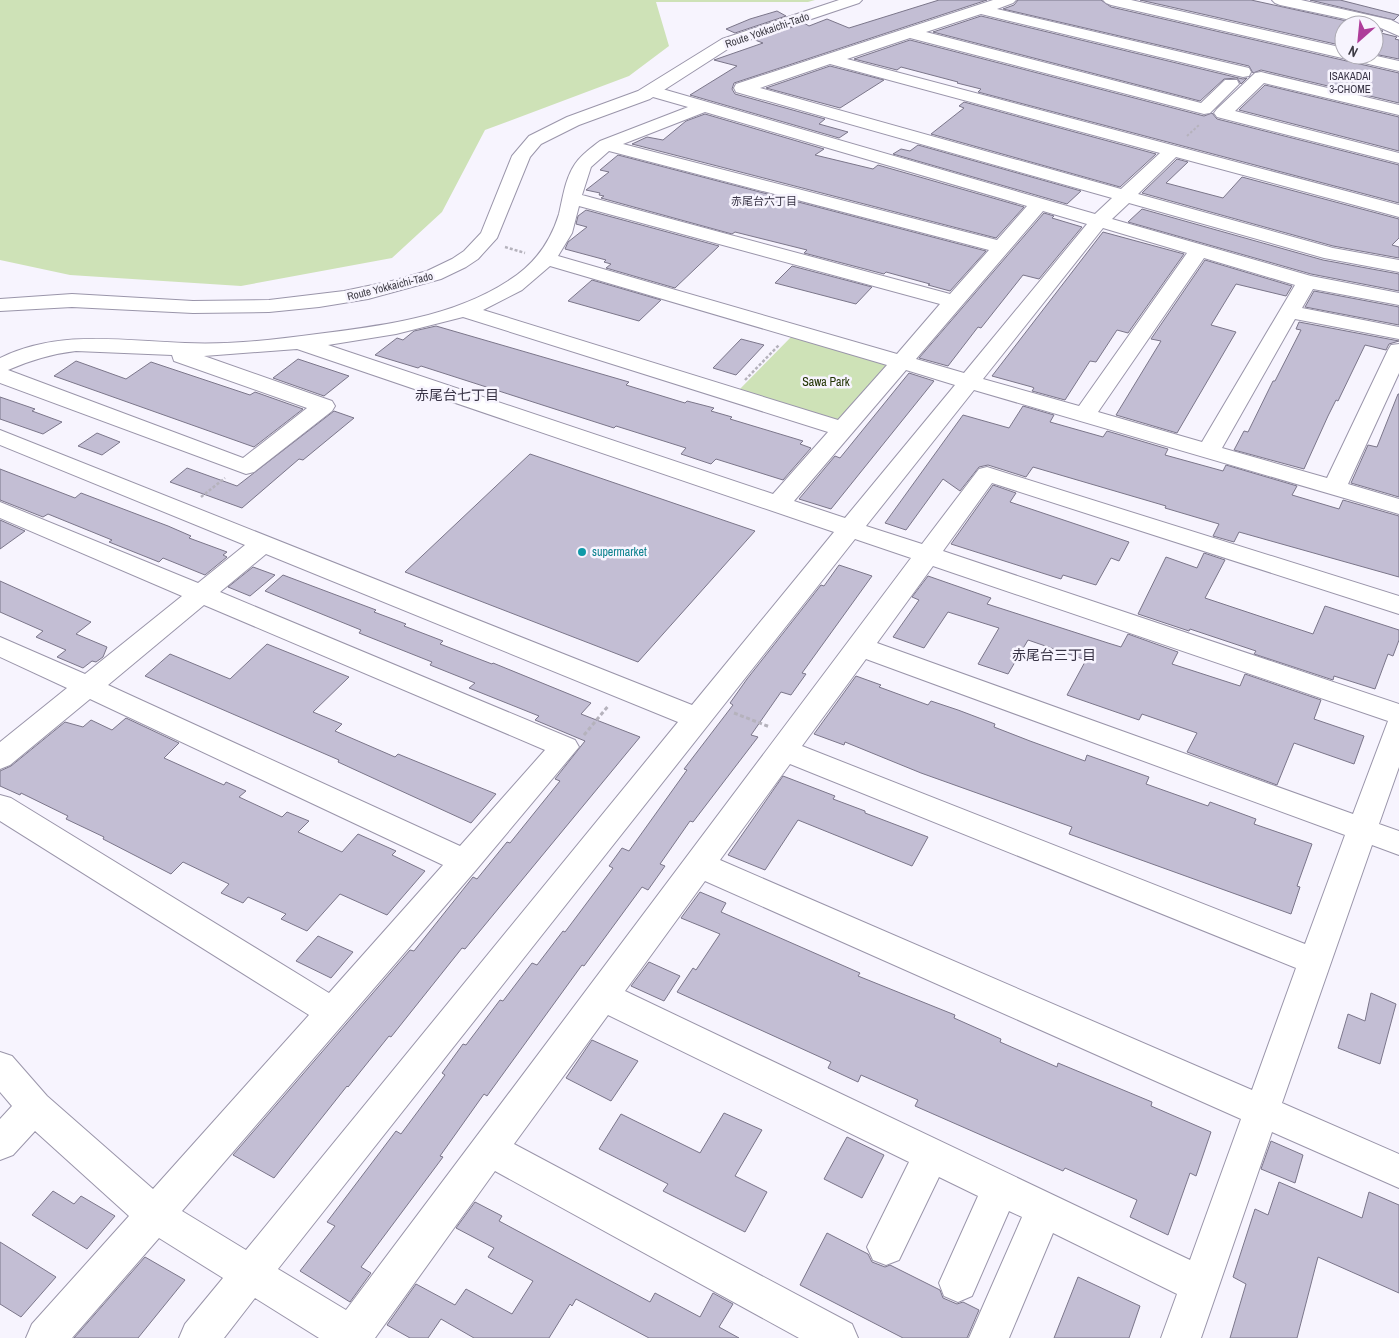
<svg xmlns="http://www.w3.org/2000/svg" width="1399" height="1338" font-family="'Archivo Narrow','Noto Sans JP',sans-serif">
  <style>
    .green { fill: #cee2b7 }
    .building { fill: #c3bed4; stroke: #7b768a }
    .lines { fill: none; stroke-linecap: round; stroke-linejoin: round }
    .minor-casing { stroke: #9a95aa; stroke-width: 2 }
    .major-casing { stroke: #9a95aa; stroke-width: 2 }
    .path-far2 { stroke: #b5b2bc; stroke-width: 2; stroke-dasharray: 2.5 2; stroke-linecap: butt }
    .path-far1 { stroke: #b5b2bc; stroke-width: 2.5; stroke-dasharray: 3 2; stroke-linecap: butt }
    .path { stroke: #b5b2bc; stroke-width: 3; stroke-dasharray: 4 2.5; stroke-linecap: butt }
    .minor { fill: #fff; fill-rule: evenodd }
    .major { fill: #fff; fill-rule: evenodd }
    .culture-dot { fill: #0f9aa8; stroke: #f7f4fe; stroke-width: 2 }
    .labels { text-anchor: middle; dominant-baseline: central; stroke-width: 5; stroke-linejoin: round; paint-order: stroke }
    .far-street-label { font-size: 11px; fill: #3c3a43; stroke: #f7f4fe }
    .far-neighbourhood-label { font-size: 11px; fill: #383345; stroke: #f7f4fe }
    .park-label { font-size: 12px; fill: #233505; stroke: #f7f4fe }
    .culture-label { font-size: 12px; fill: #0d838f; stroke: #f7f4fe; text-anchor: start }
    .neighbourhood-label { font-size: 14px; fill: #383345; stroke: #f7f4fe }
  </style>
  <rect width="100%" height="100%" fill="#f7f4fe"/>
  <path class="green" d="M0 0H815L808 2H656L669 46 629 76 485 130 442 212 392 258 241 286 70 275 0 260Z
    M793 335 884 363 887 367 839 419 832 420 738 391Z"/>
  <path class="building" d="M939 0H987L734 83 732 89 735 94 825 119 819 124 848 132 839 138 690 95 737 66 714 60 763 43 755 40 804 23 809 26 827 19 849 28Z
    M1018 0H1101L1111 7 1399 73V103L1261 70 1253 73 1249 66 1003 9 1014 5Z
    M1140 0H1251L1365 25H1344V46Z
    M1310 0H1340L1399 15 1394 20Z
    M777 11 786 16 735 33 726 29 750 19Z
    M981 16 1243 79 1247 78 1241 84 1237 78 1224 79 1200 101 933 32Z
    M1374 27 1383 31 1381 33 1397 37 1395 39 1399 40V59L1374 54Z
    M910 40 1204 116 1212 113 1217 119 1399 165V203L978 92 981 89 957 83 958 82 901 67 897 70 854 59Z
    M830 66 884 80 840 108 766 88Z
    M1265 85 1399 117V151L1239 110Z
    M964 102 1156 154 1120 187 931 134 964 108 959 106Z
    M705 114 824 149 815 155 873 169 878 165 1024 207 996 238 632 144 647 137 663 140 686 121Z
    M918 145 1081 191 1067 204 893 154 901 149 910 151Z
    M618 155 986 251 950 291 928 285 930 284 886 272 884 274 804 253 807 250 735 232 732 234 601 198 604 196 599 195 600 193 586 190 609 172 600 170Z
    M1177 159 1188 162 1166 183 1223 198 1242 177 1399 219V238L1392 245 1399 247V258L1333 246 1142 193Z
    M1142 209 1323 260 1399 274V291L1311 274 1128 222Z
    M586 210 719 246 675 288 606 268 611 264 604 262 606 260 565 249 568 242 587 227 576 224 578 216Z
    M1044 213 1054 216 1052 218 1082 227 1039 279 1023 275 981 328 978 327 948 366 919 358Z
    M1103 232 1184 254 1128 333 1117 330 1096 362 1090 361 1065 400 1032 391 1034 388 1032 387 992 376Z
    M1205 260 1292 286 1286 296 1236 284 1211 325 1236 332 1177 433 1116 415 1161 341 1151 339Z
    M792 266 872 287 856 304 775 283Z
    M592 280 661 300 639 321 568 301Z
    M1314 291 1399 307V325L1305 307Z
    M1299 322 1399 341 1389 344 1386 350 1365 345 1338 401 1336 400 1328 416 1304 469 1234 450 1244 431 1248 432 1273 381H1275L1301 330 1296 329Z
    M436 326 629 382 626 385 685 403 687 401 714 408 711 411 732 417 730 419 803 441 800 444 811 448 783 480 716 459 711 464 681 454 686 448 616 426 614 428 421 366 418 368 375 355 397 338 403 340 414 331Z
    M741 339 764 345 736 375 713 368Z
    M298 359 349 376 324 396 273 378Z
    M76 361 126 379 151 362 250 395 255 392 303 409 254 447 54 376Z
    M909 373 934 381 831 509 799 499 835 456 840 458Z
    M1398 394H1399V497L1351 483 1368 445 1377 447Z
    M0 397 35 409 32 411 62 422 43 434 0 419Z
    M1023 406 1054 415 1050 422 1103 437 1107 431 1168 449 1165 455 1223 471 1226 465 1297 486 1292 495 1339 509 1343 500 1399 516V577L1239 532 1234 542 1213 536 1219 524 1165 508 1166 506 1033 467 1026 477 988 465 979 467 960 491 943 479 906 530 885 523 963 415 1009 428Z
    M334 411 354 418 303 460 299 459 242 508 170 482 187 468 237 486Z
    M97 433 120 442 102 455 78 446Z
    M530 454 755 531 638 662 405 572Z
    M0 469 75 498 81 493 168 526 191 536 189 538 227 552 223 555 227 557 205 575 163 558 159 562 109 542 112 540 48 514 43 517 0 500Z
    M993 485 1016 493 1010 502 1129 542 1119 561 1111 558 1096 585 1063 575 1061 579 951 544Z
    M0 520 25 531 0 549Z
    M1204 553 1225 560 1205 598 1313 634 1325 606 1399 630V640L1393 656 1388 654 1375 689 1334 676 1333 680 1254 654 1256 651 1190 629 1189 631 1138 614 1166 557 1197 568Z
    M839 565 872 576 802 673 806 674 791 695 781 692 751 735 758 737 693 822 690 821 660 864 665 866 648 890 642 887 584 966 582 965 487 1096 484 1094 440 1156 443 1157 361 1267 371 1273 350 1302 300 1271 335 1226 327 1222 368 1168 396 1131 401 1134 445 1075 442 1073 463 1044 466 1045 500 1000 503 1001 532 963 537 965 563 931 565 932 613 868 609 866 622 848 629 851 687 770 684 769 733 705 730 703 747 679 821 585 824 586Z
    M253 567 275 575 250 596 228 587Z
    M283 575 376 610 374 612 406 624 404 626 443 641 440 644 492 664 493 663 591 703 581 714 640 737 465 949 462 948 391 1037 389 1036 348 1087 347 1086 274 1178 233 1155 410 950 414 951 473 877 477 879 507 842 510 843 560 781 555 779 585 741 535 720 539 716 469 688 475 683 430 665 432 662 359 633 361 630 265 591Z
    M928 576 991 598 987 604 1108 643 1121 647 1128 634 1178 652 1172 664 1240 686 1245 674 1321 700 1314 719 1364 736 1354 764 1294 743 1277 785 1187 752 1197 733 1142 714 1139 720 1067 695 1086 660 1028 640 1008 674 978 664 999 628 948 612 924 648 893 637 919 600 912 597Z
    M0 581 91 622 76 634 107 647 103 657 96 662 92 661 83 668 57 657 66 650 36 637 43 631 0 612Z
    M267 644 349 677 313 712 342 724 335 731 395 757 398 754 496 794 471 823 338 762 339 760 145 676 170 654 230 679Z
    M856 676 881 685 879 687 928 705 931 701 958 710 995 724 994 727 1030 741 1085 761 1087 755 1149 777 1146 784 1208 806 1210 802 1256 819 1254 824 1312 844 1297 886 1300 887 1291 914 1069 834 1072 827 921 773 845 742 844 745 814 734Z
    M126 718 179 743 164 758 224 785 226 782 246 791 239 797 282 817 287 812 309 821 298 832 342 852 358 834 396 851 392 855 425 871 387 915 340 894 307 931 281 919 286 914 248 897 243 903 221 893 229 884 183 862 171 874 103 839 104 837 66 819 68 816 21 793 20 795 0 786V771L11 766 65 722 83 727 91 720 112 730Z
    M783 776 835 796 833 799 865 811V813L928 837 912 866 798 820 765 870 728 855Z
    M700 892 726 903 721 912 860 973 858 976 955 1015 954 1018 1001 1039 1000 1042 1057 1067 1058 1063 1152 1102 1151 1106 1211 1132 1196 1176 1190 1173 1168 1235 1130 1217 1137 1200 1065 1168 1063 1171 915 1106 918 1100 861 1075 858 1082 828 1068 831 1062 677 992 693 968 696 970 720 934 681 918Z
    M318 936 353 952 331 978 296 961Z
    M649 962 680 976 664 1001 631 986Z
    M1371 993 1396 1004 1380 1064 1338 1048 1348 1014 1365 1021Z
    M592 1040 638 1061 611 1101 566 1078Z
    M724 1113 762 1130 735 1176 767 1192 745 1232 663 1191 668 1184 599 1149 621 1114 700 1153Z
    M847 1137 884 1155 862 1198 824 1179Z
    M1271 1141 1303 1155 1295 1183 1261 1169Z
    M1279 1182 1362 1218 1369 1192 1399 1205V1293L1318 1257 1297 1338H1230L1246 1284 1233 1277 1255 1209 1268 1215Z
    M53 1191 74 1204 81 1196 115 1216 87 1249 32 1215Z
    M475 1202 502 1216 499 1221 650 1302 655 1293 700 1317 713 1293 733 1304 719 1327 739 1338H649L576 1299 572 1306 570 1304 549 1338H474L441 1319 428 1338H410L387 1325 416 1284 455 1305 466 1289 512 1314 533 1281 488 1257 494 1248 456 1228Z
    M827 1233 868 1254 872 1262 885 1267 890 1265 940 1290 943 1298 957 1304 963 1302 979 1310 967 1338H903L800 1285Z
    M0 1242 56 1277 21 1317 0 1304Z
    M145 1257 185 1280 138 1338H74Z
    M1078 1277 1140 1306 1129 1338H1054Z"/>
  <g class="lines">
    <defs>
      <path id="minor" d="M993 0H1016L1013 3 997 9 1249 68 1251 72 1249 76 1243 77 981 14 926 32 1201 103 1225 80H1237L1239 84 1210 113 1204 114 910 38 847 59 1399 205V217L1176 157 1138 194 1333 248 1399 260V272L1324 258 1129 203 1112 219 1311 276 1399 293V305L1313 289 1302 308 1399 327V339L1295 319 1222 448 1327 478 1388 350 1391 345 1399 344V373L1348 484 1399 499V514L974 390 866 526 922 544 979 469 987 467 1399 596V614L992 483 943 551 1399 704V767L1379 824 1399 831V855L1372 845 1282 1103 1399 1154V1188L1272 1132 1201 1338H1161L1177 1294 1053 1233 1009 1338H969L1022 1217 1009 1211 972 1296 958 1302 944 1296 939 1283 978 1196 939 1177 899 1260 886 1265 873 1260 867 1247 909 1162 608 1015 514 1144 852 1324 858 1338H799L495 1171 375 1338H319L255 1298 224 1338H179L185 1324 223 1278 159 1238 72 1338H26L32 1324 129 1216 35 1131 13 1155 0 1160V1119L12 1106 0 1092V1052L12 1056 47 1096 153 1189 309 1015 0 821V795L11 798 329 993 443 865 90 699 10 765 0 769V742L67 688 0 657V637L85 674 182 596 0 518V502L198 583 245 545 0 445V430L692 705 834 532 297 349 204 356 332 401 335 406 332 411 254 472 246 474 0 383V358C60 329 122 341 185 343 229 345 273 340 317 334 381 326 453 317 508 281 534 265 550 243 559 214 563 197 565 179 575 164 582 154 591 148 600 141L688 107 646 95 644 91 646 87 652 86 1095 214 1112 198 736 92 734 88 736 84ZM830 64 1160 153 1121 189 760 88ZM705 112 1027 206 997 240 623 144ZM609 151 989 250 950 294 582 195 591 167ZM579 206 940 304 897 354 558 256 572 233ZM1043 211 1087 224 964 373 916 359ZM1103 228 1187 253 1079 406 983 379ZM1204 258 1295 285 1202 442 1098 412ZM550 266 887 365 838 420 483 310 522 290ZM463 317 828 432 773 494 328 345 396 334ZM76 351 172 355 174 361 307 408 243 458 8 370C31 360 51 354 76 351ZM906 370 955 385 845 518 794 501ZM855 539 911 558 346 1310 278 1269ZM266 554 678 722 246 1250 182 1211 476 870 579 747 575 740 220 592ZM933 566 1388 721 1353 814 877 643ZM204 605 545 750 460 846 108 685ZM866 659 1345 835 1305 944 802 746ZM790 764 1296 968 1252 1090 720 860ZM705 881 1241 1119 1190 1260 625 991Z
        M1103 0H1131L1344 48V55H1372L1399 61V71L1111 5 1106 3Z
        M1272 0H1301L1391 20 1399 24V36L1374 25 1280 5 1275 3Z
        M1261 72 1399 105V115L1264 83 1235 111 1399 153V163L1217 117 1214 113 1217 109 1255 73Z"/>
      <path id="major" d="M839 0H862L859 3 734 45 650 99 579 125 541 144 530 157 497 238 478 259 466 267 441 279 368 299 319 307 269 312 193 313 72 307 0 311V299L72 294 193 301 269 300 344 291 392 281 427 271 452 259 464 251 481 233 512 156 529 136 567 117 638 91 722 39Z"/>
    </defs>
    <use href="#minor" class="minor-casing"/>
    <use href="#major" class="major-casing"/>
    <path class="path-far2" d="M1187 136 1199 125"/>
    <path class="path-far1" d="M505 247 525 253
      M745 380 779 345
      M201 497 225 478"/>
    <path class="path" d="M734 713 770 727
      M584 735 609 705"/>
    <use href="#minor" class="minor"/>
    <use href="#major" class="major"/>
  </g>
  <circle class="culture-dot" cx="582" cy="552" r="5"/>
  <g class="labels">
    <g class="far-street-label">
      <text transform="translate(767 30) rotate(-19)">Route Yokkaichi-Tado</text>
      <text transform="translate(390 286) rotate(-14)">Route Yokkaichi-Tado</text>
    </g>
    <g class="far-neighbourhood-label">
      <text x="1350" y="76">ISAKADAI<tspan x="1350" dy="13">3-CHOME</tspan></text>
      <text x="764" y="201">赤尾台六丁目</text>
    </g>
    <g class="park-label">
      <text x="826" y="382">Sawa Park</text>
    </g>
    <g class="culture-label">
      <text x="592" y="552">supermarket</text>
    </g>
    <g class="neighbourhood-label">
      <text x="457" y="395">赤尾台七丁目</text>
      <text x="1054" y="655">赤尾台三丁目</text>
    </g>
  </g>
  <g transform="translate(1359 40) rotate(207)"><circle r="24" fill="#f7f4fe" stroke="#acaab3"/>
  <path d="M0-4L9 19L0 12L-9 19Z" fill="#ae3d9a"/>
  <text y="-8" font-size="14" font-weight="bold" text-anchor="middle" fill="#3c3a43">N</text>
  </g>
</svg>
